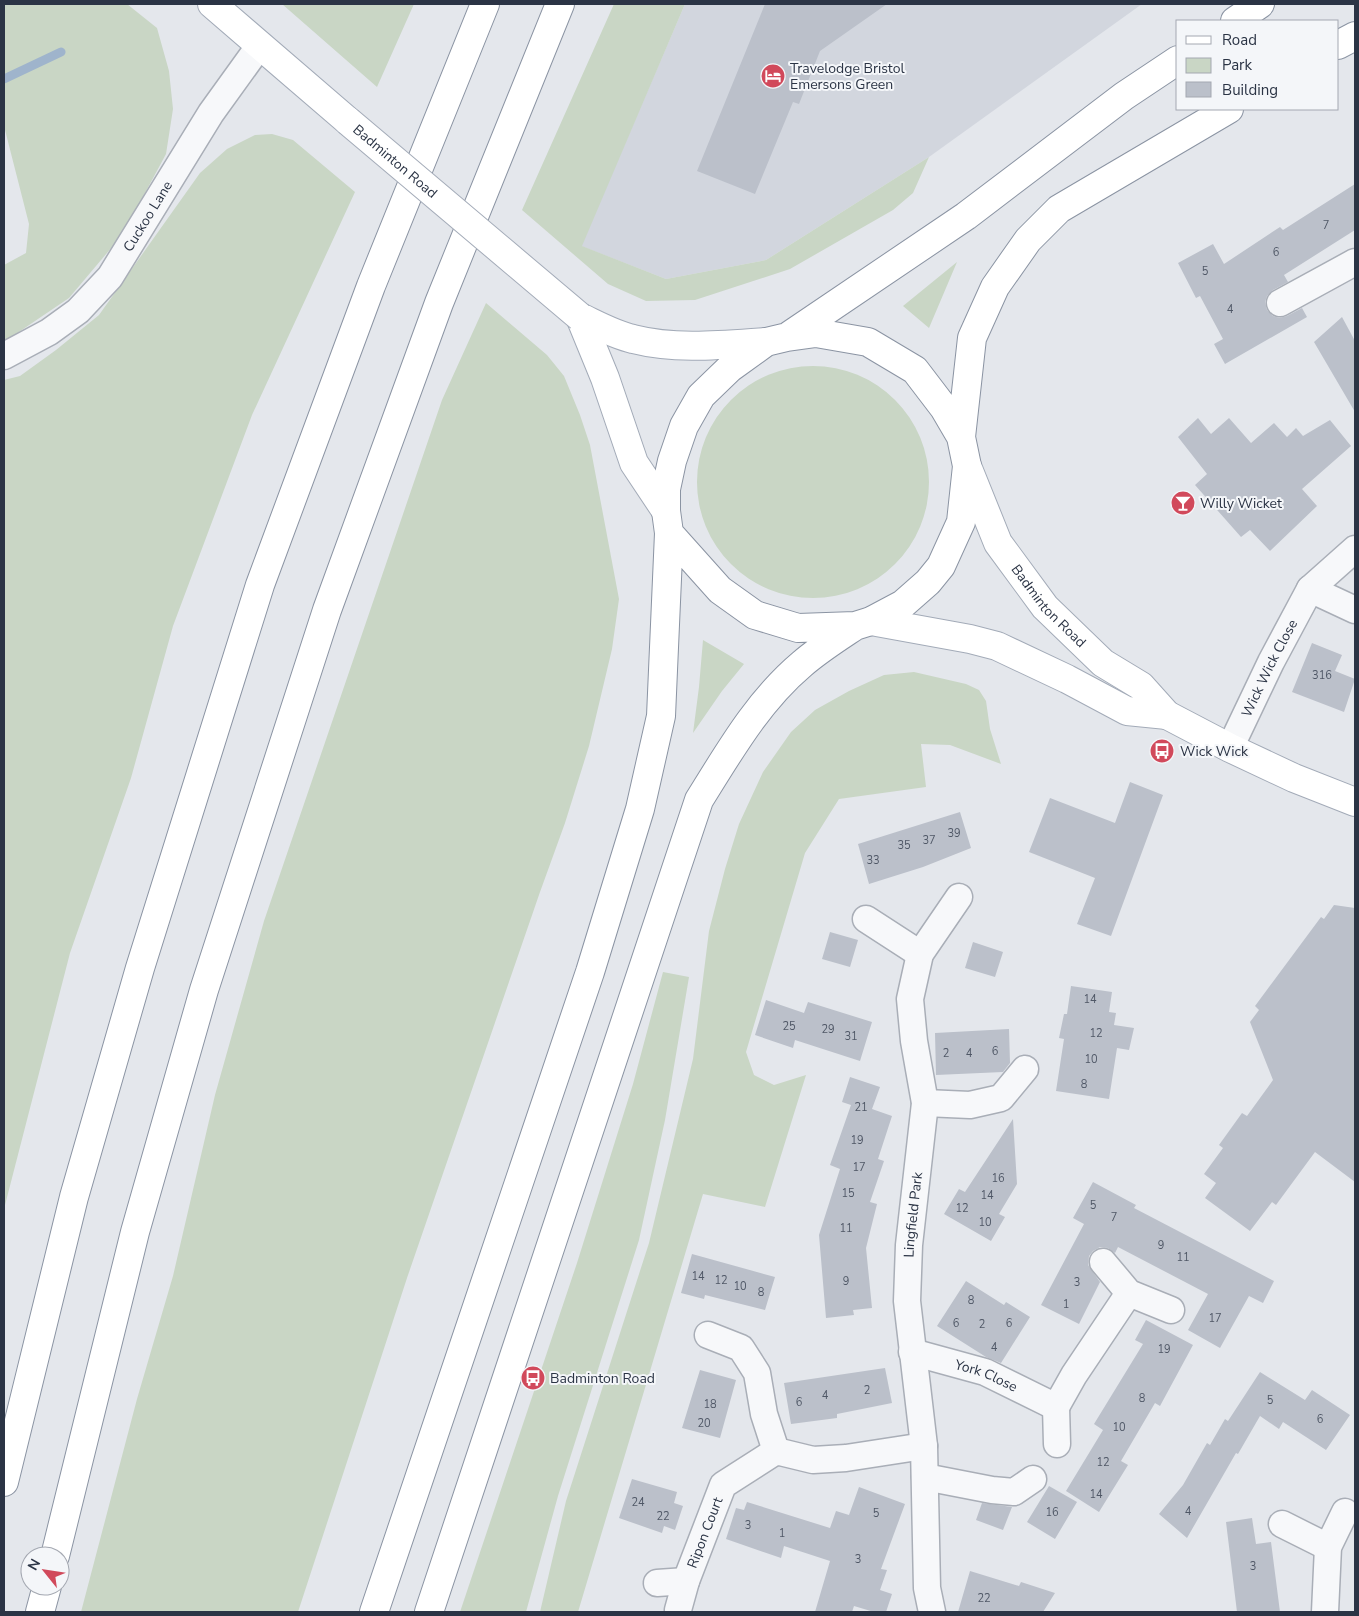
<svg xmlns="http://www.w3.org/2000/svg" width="1359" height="1616" font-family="'Nunito Sans',sans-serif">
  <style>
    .built { fill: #d2d6de }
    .green { fill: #c9d6c5 }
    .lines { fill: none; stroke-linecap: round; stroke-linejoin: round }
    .stream { stroke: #9fb4cc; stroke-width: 9 }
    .building { fill: #bbc0ca }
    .minor-casing { stroke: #a9aeb7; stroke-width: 29 }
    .primary-casing { stroke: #a3abb8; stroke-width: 30 }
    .trunk-casing { stroke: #8b94a3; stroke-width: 30 }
    .motorway-casing { stroke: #8b94a3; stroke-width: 30 }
    .minor { stroke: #f7f8fa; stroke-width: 26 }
    .primary { stroke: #fff; stroke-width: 28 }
    .trunk { stroke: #fff; stroke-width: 28 }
    .motorway { stroke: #fff; stroke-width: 28 }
    .primary-bridge-casing { stroke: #a3abb8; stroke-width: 30; stroke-linecap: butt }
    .primary-bridge { stroke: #fff; stroke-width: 28 }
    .labels { text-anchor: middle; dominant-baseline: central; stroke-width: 4; stroke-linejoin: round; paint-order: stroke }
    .number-label { font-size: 11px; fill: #4f5766 }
    .poi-label { font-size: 14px; fill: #2b3445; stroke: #f4f6f9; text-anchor: start }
    .street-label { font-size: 14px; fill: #2b3445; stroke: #f4f6f9 }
  </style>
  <rect width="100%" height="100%" fill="#e4e7ec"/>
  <path class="built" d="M685 4H1142L929 157 766 260 666 279 581 246Z"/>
  <path class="green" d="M4 4H127L157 28 169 71 173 109 166 154 123 234 69 298 4 342V265L26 253 29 224 4 126Z
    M282 4H414L377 87Z
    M614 4H685L582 246 666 279 766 260 929 157 913 193 893 210 790 269 695 300 646 301 608 284 522 210Z
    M272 134 293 140 355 192 252 415 173 626 131 778 70 953 4 1209V380L20 376 56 350 99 315 200 173 227 149 255 135Z
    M957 262 929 328 903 306Z
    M486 303 547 355 564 376 580 415 590 445 619 599 612 649 589 746 565 823 540 892 407 1278 298 1612H81L137 1399 173 1276 215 1095 264 921 442 400Z
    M697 482a116 116 0 1 1 232 0a116 116 0 1 1-232 0Z
    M703 640 744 664 722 691 693 733 699 687Z
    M914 672 966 684 979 690 986 701 990 729 1001 764 950 745 921 744 926 787 839 799 805 853 746 1052 754 1075 774 1085 806 1075 765 1207 703 1194 578 1612H540L566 1501 649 1243 693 1059 709 931 725 869 739 824 763 772 791 732 815 710 849 691 884 675Z
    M663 972 689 977 665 1120 639 1240 558 1496 526 1612H460L577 1263 633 1084Z"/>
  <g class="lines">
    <path class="stream" d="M4 79 61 52"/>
  </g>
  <path class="building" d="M765 4H887L820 51 799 104 793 102 755 194 697 171Z
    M1355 184V230L1284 275 1288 282 1273 290 1267 296 1265 302 1267 310 1273 316 1279 318 1287 316 1302 308 1307 317 1225 364 1214 344 1223 339 1200 296 1196 298 1178 263 1213 244 1224 264 1280 227 1283 230Z
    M1342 317 1355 341V412L1314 342Z
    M1198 418 1211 434 1229 418 1251 443 1274 423 1287 437 1296 428 1303 436 1330 420 1351 446 1302 489 1317 506 1270 551 1250 530 1241 537 1195 485 1207 474 1178 437Z
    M1312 643 1342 655 1335 671 1355 679 1344 712 1292 692Z
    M1130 782 1163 795 1111 936 1077 924 1095 878 1029 852 1050 798 1115 823Z
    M960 812 971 848 923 867 869 884 858 844Z
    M1334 905 1355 908V1182L1315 1152 1276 1205 1272 1202 1250 1231 1205 1198 1216 1183 1204 1174 1223 1148 1219 1145 1242 1113 1247 1116 1273 1080 1250 1022 1259 1010 1255 1006 1321 917 1324 919Z
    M830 932 858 940 850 967 822 959Z
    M973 942 1003 952 995 977 965 968Z
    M1071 986 1112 992 1109 1012 1116 1013 1114 1025 1134 1028 1129 1050 1117 1048 1109 1099 1056 1091 1064 1039 1059 1038 1064 1014H1067Z
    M766 1000 804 1013 808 1002 872 1022 860 1061 795 1040 793 1048 755 1035Z
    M1009 1029 1010 1063 1003 1072 936 1075 935 1033Z
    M850 1077 880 1087 872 1109 892 1116 878 1159 884 1161 870 1202 877 1204 866 1248 872 1308 853 1310 854 1315 826 1318 819 1235 840 1169 830 1165 851 1105 842 1102Z
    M1013 1119 1017 1184 999 1214 1005 1217 991 1241 944 1214 959 1189 965 1192Z
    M1093 1182 1136 1205 1134 1208 1274 1281 1263 1303 1249 1296 1220 1348 1188 1330 1208 1294 1118 1247 1115 1253 1108 1248 1100 1247 1093 1251 1089 1256 1088 1265 1100 1282 1079 1324 1041 1305 1084 1224 1073 1218Z
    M692 1254 775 1277 765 1310 705 1295 704 1299 681 1293Z
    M966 1281 1004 1305 1006 1302 1030 1317 1001 1363 986 1357 937 1326Z
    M1146 1320 1193 1345 1160 1406 1155 1403 1121 1461 1128 1465 1099 1512 1066 1491 1103 1430 1094 1424 1143 1344 1135 1340Z
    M885 1368 892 1403 837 1414V1418L791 1424 784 1383Z
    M700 1370 736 1380 720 1438 682 1428Z
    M1260 1372 1305 1400 1312 1390 1350 1415 1326 1450 1283 1422 1279 1429 1260 1416 1238 1454 1236 1453 1187 1538 1159 1514 1183 1485 1207 1443 1210 1445 1225 1419 1228 1421Z
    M632 1479 677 1492 674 1503 683 1506 675 1530 664 1526 662 1533 619 1518Z
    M1049 1486 1077 1502 1055 1539 1027 1522Z
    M859 1487 905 1504 881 1569 887 1570 880 1590 892 1594 886 1612H874L854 1606 852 1612H815L830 1561 784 1546 781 1558 726 1539 736 1508 744 1510 747 1502 830 1528 836 1511 849 1515Z
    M982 1503 1012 1507 1003 1530 976 1520Z
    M1252 1518 1256 1544 1271 1542 1280 1612H1237L1226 1522Z
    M970 1571 1019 1586 1021 1582 1055 1593 1043 1612H958Z"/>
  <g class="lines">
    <defs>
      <g id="minor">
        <path d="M1280 303 1355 262"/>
        <path id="s1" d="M4 356 49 332 78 311 110 277 211 113 260 45"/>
        <path d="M1310 589 1355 610"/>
        <path id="s2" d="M1230 748 1271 662 1310 589 1355 549"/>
        <path d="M866 919 920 954"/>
        <path d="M925 1103 970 1105 1001 1098 1025 1069"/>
        <path d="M1103 1262 1129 1293 1171 1310"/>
        <path d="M708 1335 741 1348 757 1373 764 1414 776 1451"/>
        <path id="s3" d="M912 1352 985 1372 1056 1407 1074 1375 1129 1293"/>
        <path d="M1056 1407 1057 1444"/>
        <path d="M925 1477 992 1490 1014 1492 1033 1479"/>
        <path d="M1282 1524 1328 1547"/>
        <path d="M657 1583 686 1581"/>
        <path id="s4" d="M678 1610 686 1581 723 1485 776 1451 813 1460 846 1458 924 1446"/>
        <path id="s5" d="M932 1612 927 1588 924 1446 907 1301 909 1245 925 1103 914 1041 910 999 920 954 959 897"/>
        <path d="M1325 1612 1328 1547 1345 1512"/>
      </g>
      <g id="primary">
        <path d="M212 4 348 121"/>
        <path d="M580 317 605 378 634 463 666 511"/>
        <path d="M580 317C597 325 615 335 633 339 676 350 722 345 766 342"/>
        <path id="s6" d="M967 466 998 543 1045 607 1103 663 1141 686 1167 715 1230 748 1294 778 1355 802"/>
        <path d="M871 621 970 639 997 646 1067 679 1127 711 1167 715"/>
      </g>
      <path id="trunk" d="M1235 21 1260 4
        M1338 45 1355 36
        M816 333 868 342 915 370 944 408 961 437 967 466 961 522 941 566 928 582 903 604 871 621 855 626 798 628 755 615 720 590 669 533 666 511V489L672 461 684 426 701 396 730 368 766 342 787 337Z
        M790 335 966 216 1124 96 1178 60
        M961 437 972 338 995 287 1028 240 1059 209 1229 109
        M374 1612 590 972 640 809 661 716 669 533
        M429 1612 699 800C729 752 758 701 802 664 818 650 837 638 855 626"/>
      <path id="motorway" d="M4 1482 74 1197 140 968 260 585 371 286 485 4
        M55 1556 135 1232 204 990 327 610 439 303 560 4
        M40 1612 47 1586"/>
    </defs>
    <use href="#minor" class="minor-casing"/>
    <use href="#primary" class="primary-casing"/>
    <use href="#trunk" class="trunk-casing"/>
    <use href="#motorway" class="motorway-casing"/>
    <use href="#minor" class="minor"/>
    <use href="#primary" class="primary"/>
    <use href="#trunk" class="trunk"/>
    <use href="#motorway" class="motorway"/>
    <defs>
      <g id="primary-bridge">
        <path id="s7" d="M348 121 580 317"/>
      </g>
    </defs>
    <use href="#primary-bridge" class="primary-bridge-casing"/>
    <use href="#primary-bridge" class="primary-bridge"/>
  </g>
  <defs>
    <symbol id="hotel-disc" viewBox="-11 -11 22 22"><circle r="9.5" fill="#d1495b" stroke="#f4f6f9"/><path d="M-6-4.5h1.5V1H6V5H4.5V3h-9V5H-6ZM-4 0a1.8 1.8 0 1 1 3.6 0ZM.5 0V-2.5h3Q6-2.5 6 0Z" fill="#fff"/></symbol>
    <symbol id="bar-disc" viewBox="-11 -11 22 22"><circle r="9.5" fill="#d1495b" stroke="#f4f6f9"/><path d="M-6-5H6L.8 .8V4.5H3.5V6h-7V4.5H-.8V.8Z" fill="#fff"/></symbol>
    <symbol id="bus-disc" viewBox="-11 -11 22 22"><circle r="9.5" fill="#d1495b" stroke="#f4f6f9"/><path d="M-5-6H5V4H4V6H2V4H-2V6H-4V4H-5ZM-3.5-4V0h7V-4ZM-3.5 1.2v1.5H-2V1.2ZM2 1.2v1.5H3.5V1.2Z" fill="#fff"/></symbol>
  </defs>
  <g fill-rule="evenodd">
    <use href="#hotel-disc" x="759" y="62" width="28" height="28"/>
    <use href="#bar-disc" x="1169" y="489" width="28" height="28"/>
    <use href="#bus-disc" x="1148" y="737" width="28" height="28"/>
    <use href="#bus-disc" x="519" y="1364" width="28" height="28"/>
  </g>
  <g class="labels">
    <g class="number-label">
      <text x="1326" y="225">7</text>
      <text x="1276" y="252">6</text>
      <text x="1205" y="271">5</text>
      <text x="1230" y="309">4</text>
      <text x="1322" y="675">316</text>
      <text x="954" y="833">39</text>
      <text x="929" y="840">37</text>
      <text x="904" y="845">35</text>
      <text x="873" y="860">33</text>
      <text x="1090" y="999">14</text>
      <text x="789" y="1026">25</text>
      <text x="828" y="1029">29</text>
      <text x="1096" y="1033">12</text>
      <text x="851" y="1036">31</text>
      <text x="995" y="1051">6</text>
      <text x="946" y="1053">2</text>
      <text x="969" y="1053">4</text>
      <text x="1091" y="1059">10</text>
      <text x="1084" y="1084">8</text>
      <text x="861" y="1107">21</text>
      <text x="857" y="1140">19</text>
      <text x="859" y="1167">17</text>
      <text x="998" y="1178">16</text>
      <text x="848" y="1193">15</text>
      <text x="987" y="1195">14</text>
      <text x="1093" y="1205">5</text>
      <text x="962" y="1208">12</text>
      <text x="1114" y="1217">7</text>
      <text x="985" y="1222">10</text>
      <text x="846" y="1228">11</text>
      <text x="1161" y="1245">9</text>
      <text x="1183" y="1257">11</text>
      <text x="698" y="1276">14</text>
      <text x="721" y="1280">12</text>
      <text x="846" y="1281">9</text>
      <text x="1077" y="1282">3</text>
      <text x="740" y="1286">10</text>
      <text x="761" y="1292">8</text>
      <text x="971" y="1300">8</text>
      <text x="1066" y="1304">1</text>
      <text x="1215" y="1318">17</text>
      <text x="956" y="1323">6</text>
      <text x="1009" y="1323">6</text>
      <text x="982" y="1324">2</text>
      <text x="994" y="1347">4</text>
      <text x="1164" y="1349">19</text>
      <text x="867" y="1390">2</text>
      <text x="825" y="1395">4</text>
      <text x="1142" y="1398">8</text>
      <text x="1270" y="1400">5</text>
      <text x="799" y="1402">6</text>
      <text x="710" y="1404">18</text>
      <text x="1320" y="1419">6</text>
      <text x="704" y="1423">20</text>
      <text x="1119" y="1427">10</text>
      <text x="1103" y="1462">12</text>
      <text x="1096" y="1494">14</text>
      <text x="638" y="1502">24</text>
      <text x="1188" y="1511">4</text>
      <text x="1052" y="1512">16</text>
      <text x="876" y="1513">5</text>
      <text x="663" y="1516">22</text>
      <text x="748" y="1525">3</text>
      <text x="782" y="1533">1</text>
      <text x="858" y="1559">3</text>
      <text x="1253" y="1566">3</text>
      <text x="984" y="1598">22</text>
    </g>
    <g class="poi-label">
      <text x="790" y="68">Travelodge Bristol<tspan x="790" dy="16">Emersons Green</tspan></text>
      <text x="1200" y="503">Willy Wicket</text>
      <text x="1180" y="751">Wick Wick</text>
      <text x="550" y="1378">Badminton Road</text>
    </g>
    <g class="street-label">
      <text stroke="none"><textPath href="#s7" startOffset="62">Badminton Road</textPath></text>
      <text stroke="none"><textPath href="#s1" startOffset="205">Cuckoo Lane</textPath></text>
      <text stroke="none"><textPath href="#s6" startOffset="164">Badminton Road</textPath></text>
      <text stroke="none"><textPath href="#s2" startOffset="89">Wick Wick Close</textPath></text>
      <text stroke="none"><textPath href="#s5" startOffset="399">Lingfield Park</textPath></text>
      <text stroke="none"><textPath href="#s3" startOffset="78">York Close</textPath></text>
      <text stroke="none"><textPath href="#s4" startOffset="82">Ripon Court</textPath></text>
    </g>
  </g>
  <rect width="1359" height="1616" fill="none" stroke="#2b3445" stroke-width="10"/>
  <rect x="1176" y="20" width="162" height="90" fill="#f4f6f9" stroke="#a4a8b1"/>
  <rect x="1186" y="36" width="25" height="8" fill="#ffffff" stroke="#a4a8b1"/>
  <text x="1222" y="45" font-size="15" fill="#2b3445">Road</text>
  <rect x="1186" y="58" width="25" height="15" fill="#c9d6c5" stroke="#a4a8b1"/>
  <text x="1222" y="70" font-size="15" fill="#2b3445">Park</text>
  <rect x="1186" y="82" width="25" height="15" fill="#bbc0ca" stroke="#a4a8b1"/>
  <text x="1222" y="95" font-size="15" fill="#2b3445">Building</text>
  <g transform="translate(45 1571) rotate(300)"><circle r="24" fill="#f4f6f9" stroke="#a4a8b1"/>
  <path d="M0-4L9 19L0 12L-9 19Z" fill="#d1495b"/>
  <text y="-8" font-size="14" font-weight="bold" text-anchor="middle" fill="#2b3445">N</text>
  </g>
</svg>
